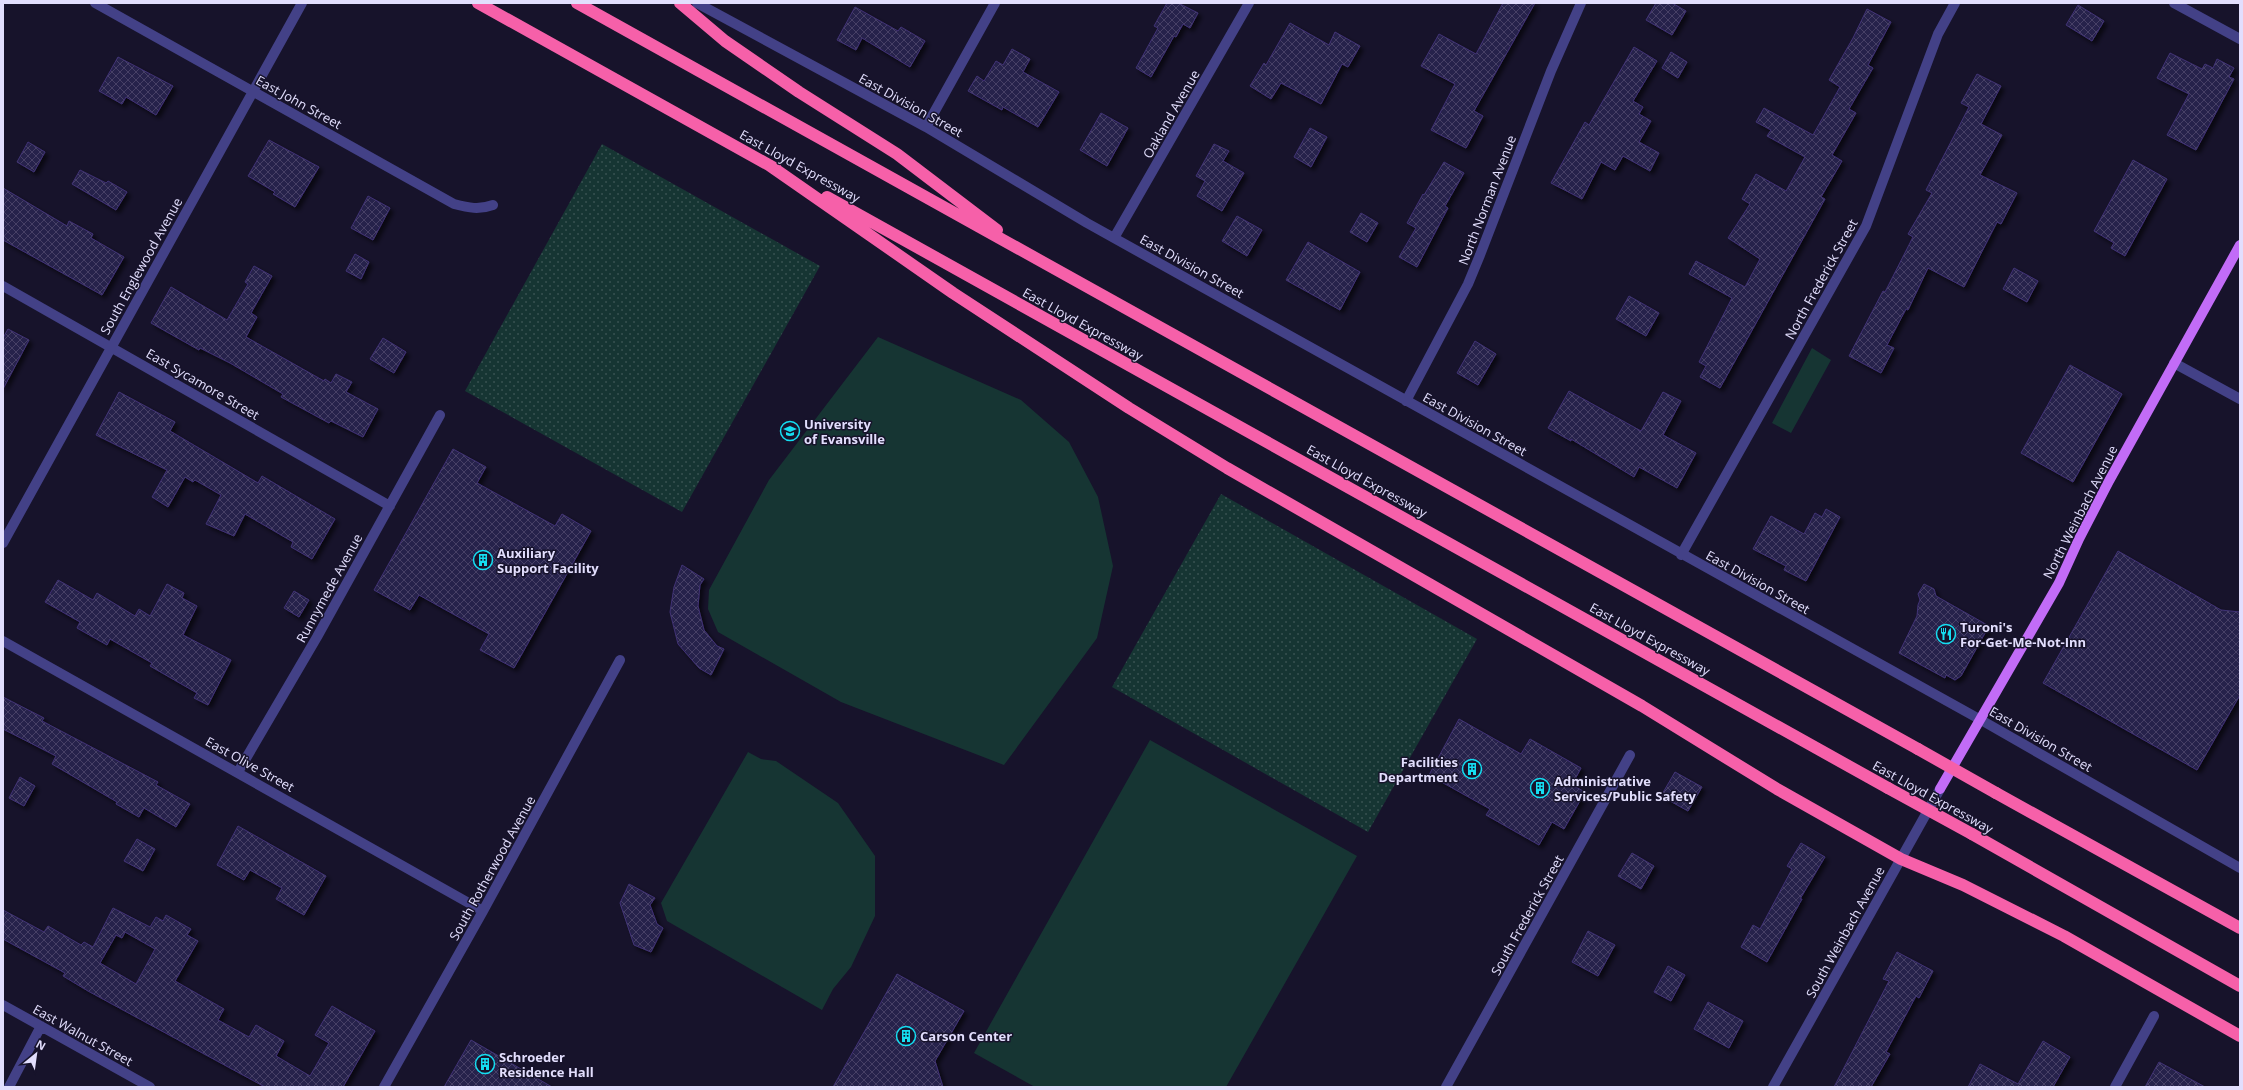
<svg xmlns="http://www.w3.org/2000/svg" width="2243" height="1090" font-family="'Open Sans',sans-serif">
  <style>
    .grass { fill: #163533 }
    .park { fill: url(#park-dots) }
    .building { fill: url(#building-cross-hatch); stroke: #403375; fill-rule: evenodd; filter: url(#shadow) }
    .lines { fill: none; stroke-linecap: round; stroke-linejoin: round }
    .minor { stroke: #434187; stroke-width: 10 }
    .major { stroke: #c26cf7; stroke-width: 10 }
    .highway { stroke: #f660a9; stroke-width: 12 }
    .highway-bridge { stroke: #f660a9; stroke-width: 12 }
    .labels { text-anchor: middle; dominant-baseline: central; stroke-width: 3; stroke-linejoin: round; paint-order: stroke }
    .street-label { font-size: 13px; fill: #e2defd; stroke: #17132b }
    .poi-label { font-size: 13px; font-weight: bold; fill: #e2defd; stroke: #17132b; text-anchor: start }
  </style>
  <defs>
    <pattern id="park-dots" width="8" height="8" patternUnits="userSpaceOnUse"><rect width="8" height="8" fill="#163533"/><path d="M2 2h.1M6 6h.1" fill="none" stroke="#385251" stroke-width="1.8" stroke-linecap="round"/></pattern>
    <pattern id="building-cross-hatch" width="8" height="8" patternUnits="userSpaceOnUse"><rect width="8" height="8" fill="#28204b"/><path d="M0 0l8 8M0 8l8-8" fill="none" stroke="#474066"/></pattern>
    <filter id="shadow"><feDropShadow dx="3.5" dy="3.5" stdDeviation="2" flood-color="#0009"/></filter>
  </defs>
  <rect width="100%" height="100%" fill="#17132b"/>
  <path class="grass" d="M878 337 1021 400 1069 442 1098 497 1113 566 1097 638 1004 765 841 702 718 632 708 609 709 590 769 480Z
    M1812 348 1831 360 1791 433 1772 423Z
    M1150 740 1357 856 1226 1087H1035L974 1053Z
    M748 752 761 759 776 761 838 803 875 856V916L851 967 833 989 822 1010 667 921 661 903Z"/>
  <path class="park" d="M602 144 820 266 682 512 465 391Z
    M1221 494 1477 639 1368 832 1112 687Z"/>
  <path class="building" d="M1167 3H1178L1198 13 1190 28 1183 24 1176 37 1174 36 1151 77 1136 68 1158 28 1154 26Z
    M1503 3H1535L1474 111 1483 116 1466 148 1431 130 1455 84 1421 66 1439 34 1476 54Z
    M1656 3H1672L1686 11 1672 35 1646 20Z
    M2078 5 2104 21 2092 41 2066 25Z
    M855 7 898 31 901 27 925 41 910 67 862 38 856 50 837 40Z
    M1867 9 1891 22 1868 65 1873 68 1849 109 1856 113 1832 155 1842 161 1821 197 1825 199 1720 388 1700 377 1706 366 1699 362 1732 298 1689 274 1696 261 1745 287 1760 259 1728 238 1750 204 1742 199 1756 174 1786 191 1805 157 1767 136 1771 130 1756 122 1764 108 1813 135 1840 87 1829 80 1853 38Z
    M1290 23 1329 45 1335 32 1360 46 1348 67 1342 64 1321 104 1281 83 1271 99 1250 86 1264 63 1266 65Z
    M1634 47 1657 61 1633 101 1643 107 1639 114 1651 121 1639 142 1659 153 1650 171 1623 156 1615 170 1601 162 1582 199 1551 183 1585 122 1589 125Z
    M1012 49 1030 59 1023 72 1059 92 1038 127 1003 107 1002 110 968 91 977 76 984 81 996 61 1003 65Z
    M1671 52 1687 62 1678 78 1662 68Z
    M2170 53 2202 69 2205 64 2213 68 2217 59 2234 68 2229 77 2234 79 2196 150 2167 135 2189 94 2157 78Z
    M118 57 173 86 156 115 126 97 122 104 99 91Z
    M1977 74 2001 86 1981 124 2002 135 1980 175 2017 193 2001 224 1997 222 1964 287 1928 268 1908 310 1906 309 1887 345 1894 348 1881 373 1849 356 1883 291 1885 292 1913 237 1908 234 1932 193 1926 190 1969 107 1961 103Z
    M1101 113 1128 128 1107 166 1080 150Z
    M1310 128 1327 137 1311 167 1294 157Z
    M269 140 319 167 295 207 273 194 275 192 248 176Z
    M28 142 45 152 34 172 17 162Z
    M1214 144 1229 151 1223 161 1244 173 1222 211 1197 196 1205 181 1196 176Z
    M2133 160 2167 179 2125 256 2111 248 2114 243 2094 231Z
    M1444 162 1464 173 1445 206 1448 208 1417 267 1399 257 1416 228 1407 223 1423 194 1424 195Z
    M80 170 106 183 108 181 127 192 116 210 72 184Z
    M3 188 67 226 69 221 93 234 91 238 124 257 102 295 3 240Z
    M368 196 390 208 373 240 351 228Z
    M1361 213 1378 223 1367 242 1350 232Z
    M1237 216 1262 230 1247 256 1222 241Z
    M1308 242 1360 272 1340 310 1286 280Z
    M355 254 369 262 361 279 346 271Z
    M254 266 272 276 251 313 257 317 246 337 324 381 325 379 331 383 336 374 352 382 346 392 378 409 363 437 331 421 329 423 281 397 283 394 230 363 200 348 199 350 151 323 171 287 227 320 248 284 245 282Z
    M2014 268 2038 281 2027 302 2003 289Z
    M1629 296 1659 313 1646 336 1616 319Z
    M8 329 29 340 3 389V338Z
    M383 338 406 352 394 373 370 359Z
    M1475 341 1496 354 1478 385 1457 373Z
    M2070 365 2122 394 2073 482 2021 453Z
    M1569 391 1641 431 1663 392 1681 401 1663 435 1696 453 1677 488 1639 467 1634 477 1571 439V441L1548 428Z
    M119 392 175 422 170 431 258 483 262 476 335 519 312 559 291 547 293 542 245 514 234 536 206 524 221 495 195 480 193 482 185 477 168 507 152 497 167 470 96 435Z
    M453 449 486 467 477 483 555 526 562 514 591 531 514 668 480 650 489 634 419 595 410 610 374 590Z
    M1826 509 1840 517 1806 581 1784 570 1786 566 1753 549 1771 516 1804 534 1815 513 1822 517Z
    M2118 551 2221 610 2240 612V695L2197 770 2043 683Z
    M682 565 704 579 700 585 698 606 704 630 717 646 724 649 711 675 699 668 678 644 670 612 674 587Z
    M58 580 93 600 97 593 135 616 139 609 150 616 167 584 184 593 182 598 197 606 183 635 231 660 208 705 194 698 197 693 150 666 152 663 110 639 107 645 77 628 80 622 45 602Z
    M1924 584 1934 589 1936 596 1989 626 1961 676 1955 680 1946 675 1945 678 1899 653 1917 616 1918 605 1920 600 1918 594Z
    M294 591 309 600 299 617 284 608Z
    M3 697 44 718 42 721 158 782 156 785 190 804 176 827 144 808 139 817 116 804 117 802 52 764 56 756 3 729Z
    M1459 719 1521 754 1530 739 1581 768 1572 785 1585 792 1564 829 1552 822 1539 845 1486 815 1490 809 1429 775Z
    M1675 772 1702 787 1688 811 1661 796Z
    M20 777 35 786 24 806 9 798Z
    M238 826 326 876 304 915 276 899 282 888 250 870 244 880 217 865Z
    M137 839 155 849 143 871 124 861Z
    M1801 843 1825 857 1800 899H1802L1767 962 1741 947 1753 925 1760 929 1792 869 1787 866Z
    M1632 853 1654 866 1641 889 1618 876Z
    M629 884 655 898 650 905 657 924 663 928 651 952 634 945 620 903Z
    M113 908 150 927 156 917 163 921 166 915 191 929 187 935 198 941 175 981 224 1009 218 1020 249 1037 256 1025 284 1041 276 1056 310 1076 329 1043 315 1035 332 1006 375 1031 343 1087H265L88 991 63 976 65 973 3 939V910L44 932 48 926 81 945 84 942 93 947ZM125 932 155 949 136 984 100 963 116 935 122 938Z
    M1588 931 1615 945 1598 976 1572 962Z
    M1897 952 1933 971 1919 998 1916 996 1886 1052 1890 1054 1871 1087H1834L1889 981 1883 979Z
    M1668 966 1685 975 1671 1001 1654 992Z
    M897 974 964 1011 935 1061 943 1087H833Z
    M1708 1002 1743 1021 1729 1048 1694 1029Z
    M471 1040 552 1087H444Z
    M2043 1041 2070 1057 2053 1087H1968L1980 1064 2018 1084Z
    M2159 1062 2205 1087H2145Z"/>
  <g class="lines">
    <path class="minor" d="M95 3 454 204C469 208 479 210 493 205
      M697 3 926 127 1087 223 1981 720 2240 868
      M2174 3 2240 39
      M926 127 995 3
      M1114 238 1249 3
      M3 286 390 506
      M2174 363 2240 399
      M1406 401 1468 284 1480 255 1551 71 1581 3
      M3 543 302 3
      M1681 555 1866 226 1938 34 1955 3
      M3 641 483 911
      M238 772 317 637 440 415
      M3 1005 150 1087
      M9 1087 41 1026
      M384 1087 483 911 620 660
      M1446 1087 1630 755
      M1773 1087 1940 789
      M2115 1087 2154 1016"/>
    <path class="major" d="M1940 789 2059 583 2079 539 2109 481 2240 245"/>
    <path class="highway" d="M478 3 776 169
      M577 3 1918 749
      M680 3 725 41 799 92 897 154 997 230
      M769 165 953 293 1129 408 1227 468 1642 706 1777 789 1901 859 1963 885 2064 936 2240 1036
      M827 197 1888 788
      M1996 793 2240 928
      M1972 834 2240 986"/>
    <path class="highway-bridge" d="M1918 749 1996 793
      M1888 788 1972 834"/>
  </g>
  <defs>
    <symbol id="university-ring" viewBox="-11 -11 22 22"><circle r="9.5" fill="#17132b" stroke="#15def2" stroke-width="1.5"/><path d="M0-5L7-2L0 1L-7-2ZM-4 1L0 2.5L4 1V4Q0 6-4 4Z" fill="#15def2"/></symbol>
    <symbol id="building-ring" viewBox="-11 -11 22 22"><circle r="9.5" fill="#17132b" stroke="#15def2" stroke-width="1.5"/><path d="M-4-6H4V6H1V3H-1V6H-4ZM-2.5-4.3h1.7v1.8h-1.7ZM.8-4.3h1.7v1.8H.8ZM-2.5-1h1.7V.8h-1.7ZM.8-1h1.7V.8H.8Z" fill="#15def2"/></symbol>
    <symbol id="restaurant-ring" viewBox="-11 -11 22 22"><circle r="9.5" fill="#17132b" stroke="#15def2" stroke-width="1.5"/><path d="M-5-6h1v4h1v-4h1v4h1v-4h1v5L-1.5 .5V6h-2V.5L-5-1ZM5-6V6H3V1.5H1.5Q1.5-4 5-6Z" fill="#15def2"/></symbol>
  </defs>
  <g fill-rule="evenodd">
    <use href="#university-ring" x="779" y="420" width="22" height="22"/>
    <use href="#building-ring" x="472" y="549" width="22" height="22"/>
    <use href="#restaurant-ring" x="1935" y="623" width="22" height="22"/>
    <use href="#building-ring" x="1461" y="758" width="22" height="22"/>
    <use href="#building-ring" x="1529" y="777" width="22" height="22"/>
    <use href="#building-ring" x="895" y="1025" width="22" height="22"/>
    <use href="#building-ring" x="474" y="1053" width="22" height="22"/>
  </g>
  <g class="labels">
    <g class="street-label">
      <text transform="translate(299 102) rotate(29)">East John Street</text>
      <text transform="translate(911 105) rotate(29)">East Division Street</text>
      <text transform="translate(1171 114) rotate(-60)">Oakland Avenue</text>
      <text transform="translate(800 166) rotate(29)">East Lloyd Expressway</text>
      <text transform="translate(1487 200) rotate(-69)">North Norman Avenue</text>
      <text transform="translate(141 266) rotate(-61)">South Englewood Avenue</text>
      <text transform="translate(1192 266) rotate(29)">East Division Street</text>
      <text transform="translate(1821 279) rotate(-61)">North Frederick Street</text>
      <text transform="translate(1083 324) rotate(29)">East Lloyd Expressway</text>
      <text transform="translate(203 384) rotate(30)">East Sycamore Street</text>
      <text transform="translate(1475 424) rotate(29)">East Division Street</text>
      <text transform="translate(1367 481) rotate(29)">East Lloyd Expressway</text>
      <text transform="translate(2080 512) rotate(-63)">North Weinbach Avenue</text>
      <text transform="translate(1758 582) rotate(29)">East Division Street</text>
      <text transform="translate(329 588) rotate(-61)">Runnymede Avenue</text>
      <text transform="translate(1650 639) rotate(29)">East Lloyd Expressway</text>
      <text transform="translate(2041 739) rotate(30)">East Division Street</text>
      <text transform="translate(250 764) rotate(29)">East Olive Street</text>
      <text transform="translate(1933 797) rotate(29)">East Lloyd Expressway</text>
      <text transform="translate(492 868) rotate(-61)">South Rotherwood Avenue</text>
      <text transform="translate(1527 915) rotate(-61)">South Frederick Street</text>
      <text transform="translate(1845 932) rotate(-61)">South Weinbach Avenue</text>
      <text transform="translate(83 1035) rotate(29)">East Walnut Street</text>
    </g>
    <g class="poi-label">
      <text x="804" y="424">University<tspan x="804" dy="15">of Evansville</tspan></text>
      <text x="497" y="553">Auxiliary<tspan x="497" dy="15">Support Facility</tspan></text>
      <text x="1960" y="627">Turoni's<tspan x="1960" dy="15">For-Get-Me-Not-Inn</tspan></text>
      <text x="1458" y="762" text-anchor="end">Facilities<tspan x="1458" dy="15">Department</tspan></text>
      <text x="1554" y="781">Administrative<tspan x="1554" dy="15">Services/Public Safety</tspan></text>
      <text x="920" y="1036">Carson Center</text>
      <text x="499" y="1057">Schroeder<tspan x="499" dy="15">Residence Hall</tspan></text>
    </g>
  </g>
  <rect width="2243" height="1090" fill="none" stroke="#e2defd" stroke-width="8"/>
  <g transform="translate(36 1054) rotate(29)" stroke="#17132b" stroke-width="3" paint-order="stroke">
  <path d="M0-3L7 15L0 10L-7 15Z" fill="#e2defd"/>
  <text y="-6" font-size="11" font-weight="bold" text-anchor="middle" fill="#e2defd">N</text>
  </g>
</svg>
